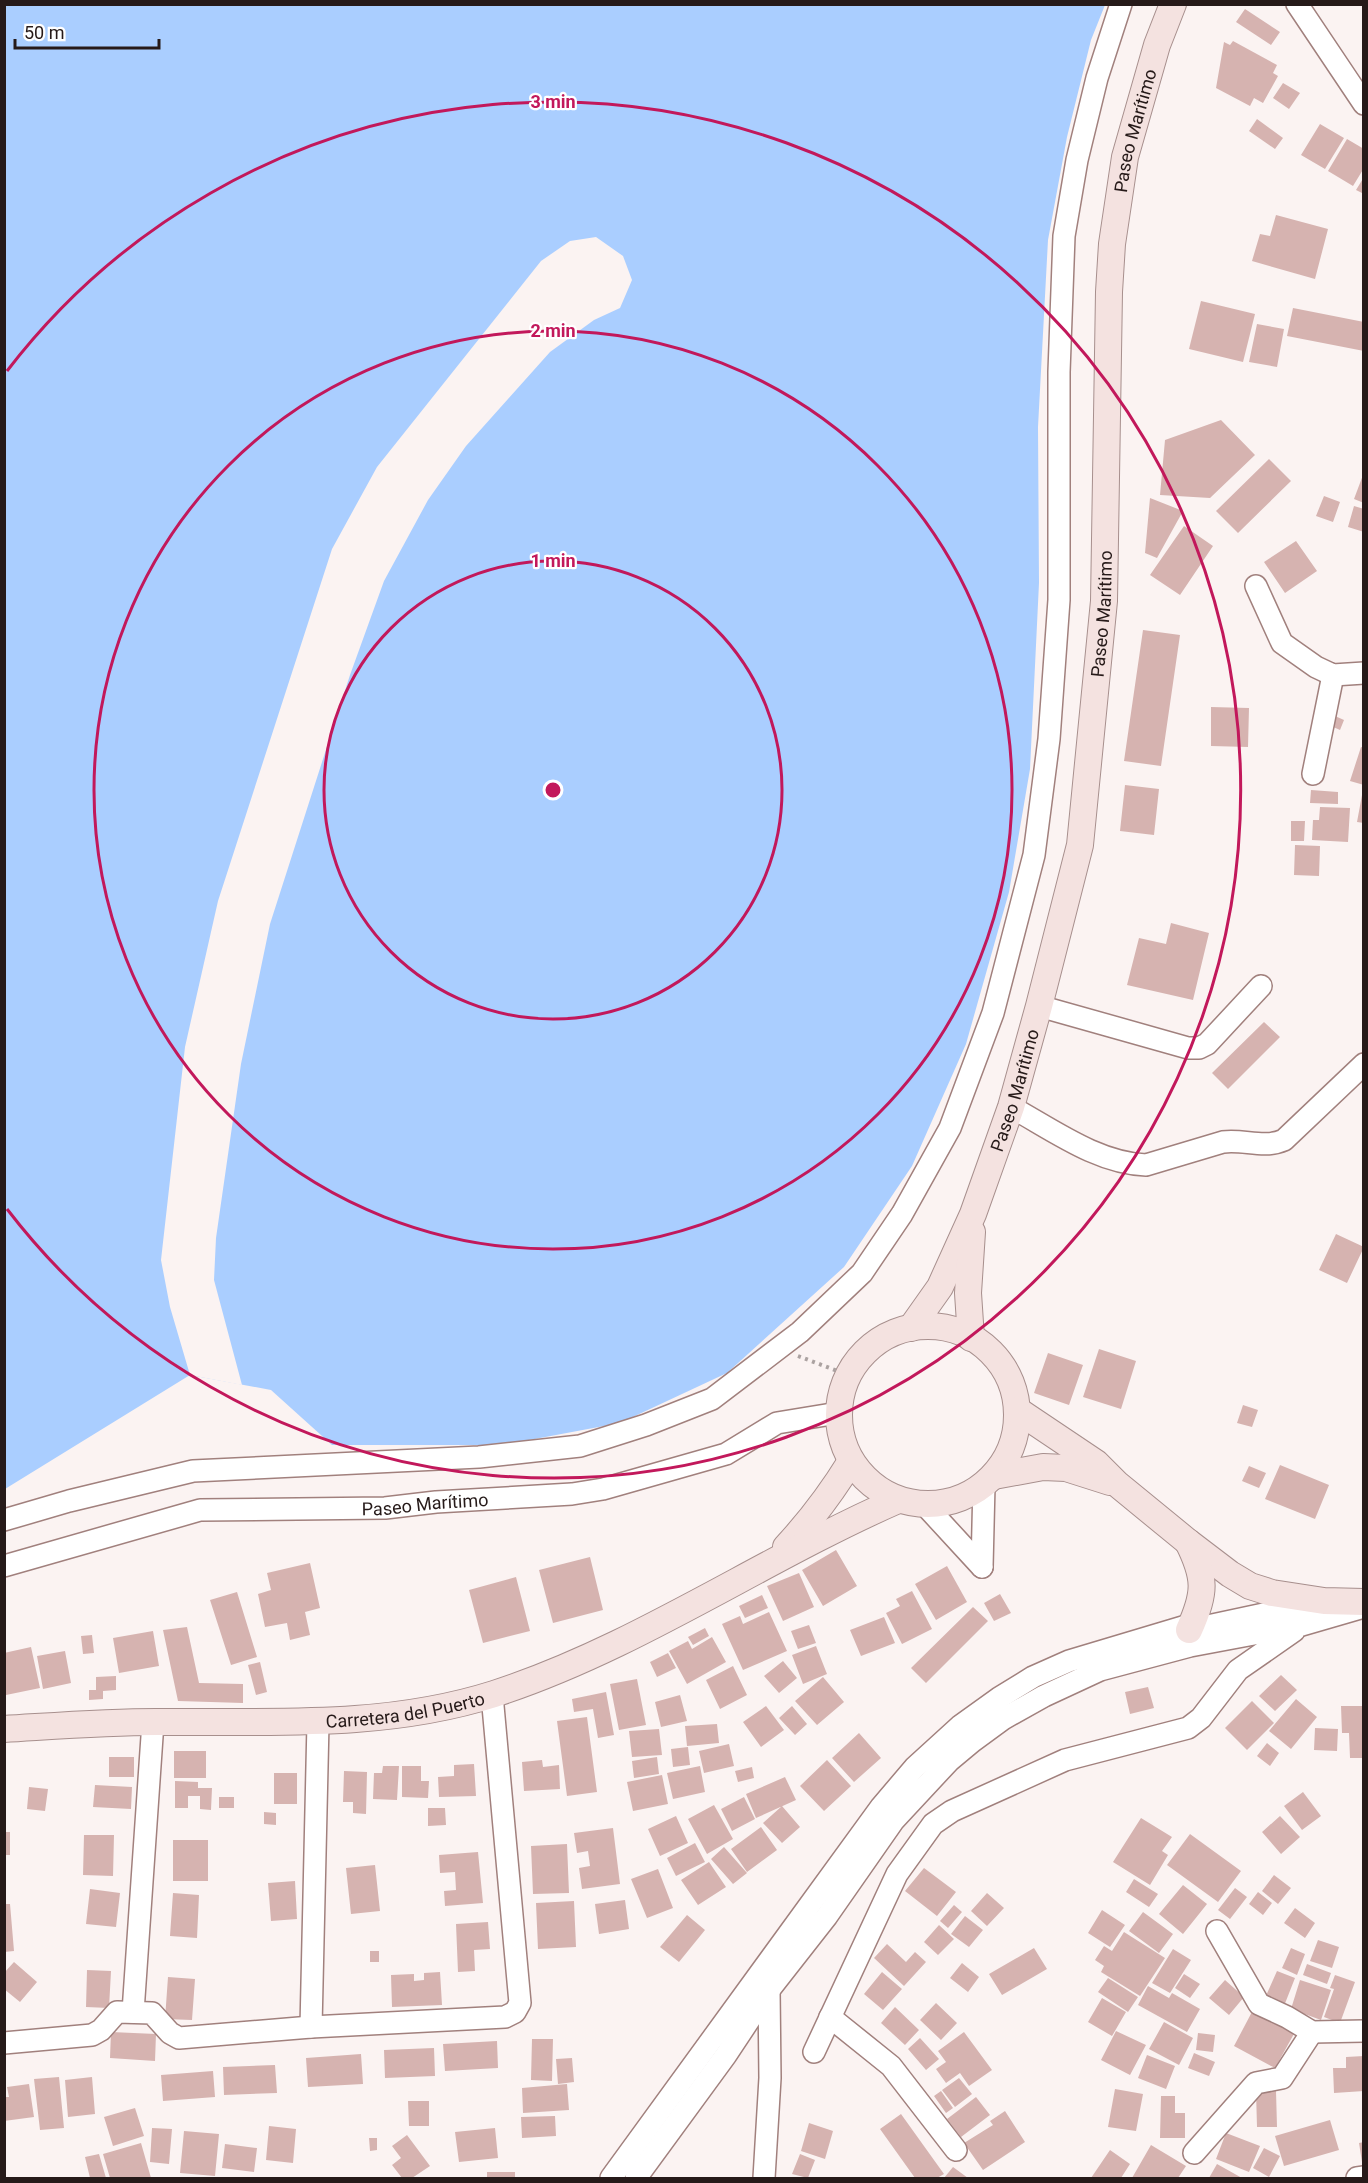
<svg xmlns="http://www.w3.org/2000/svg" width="1368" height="2183" font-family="Roboto,sans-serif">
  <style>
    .water { fill: #aaceff }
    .pier { fill: #fbf3f2 }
    .building { fill: #d6b3b0 }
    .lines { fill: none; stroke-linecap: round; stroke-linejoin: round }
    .minor-casing { stroke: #a1807d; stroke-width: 24 }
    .major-casing { stroke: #a78f8d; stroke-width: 28 }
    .path { stroke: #aba2a1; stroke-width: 4; stroke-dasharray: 3 4.5; stroke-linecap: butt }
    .minor { stroke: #fff; stroke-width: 21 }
    .major { stroke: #f4e2e0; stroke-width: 26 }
    .ring { fill: none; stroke: #c2185b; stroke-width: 3 }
    .labels { text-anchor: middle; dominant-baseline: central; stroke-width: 4.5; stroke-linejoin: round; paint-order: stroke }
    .street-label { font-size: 18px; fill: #261a19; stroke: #fff }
    .centre { fill: #c2185b; stroke: #fff; stroke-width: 3 }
    .ring-label { font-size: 18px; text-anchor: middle; font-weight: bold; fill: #c2185b; stroke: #fff; stroke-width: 4.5; stroke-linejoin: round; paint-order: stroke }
  </style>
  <rect width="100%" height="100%" fill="#fbf3f2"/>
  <path class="water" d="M5 5H1105L1091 40 1067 137 1048 240 1038 427 1039 583 1030 769 1009 892 966 1044 912 1166 844 1267 727 1373 620 1423 503 1445H332L271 1390 190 1375 5 1489Z"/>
  <path class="pier" d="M596 237 623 256 632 280 620 308 594 320 550 352 466 446 428 500 384 581 350 675 270 924 241 1064 216 1238 214 1280 242 1385 190 1375 170 1307 161 1260 185 1047 218 901 332 549 377 467 541 261 570 241Z"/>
  <path class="building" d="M1245 9 1280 32 1271 45 1236 22Z
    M1233 41 1277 65 1273 73 1278 76 1263 103 1254 98 1250 106 1216 88 1224 42 1230 45Z
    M1283 83 1300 93 1289 109 1273 98Z
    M1257 119 1283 138 1275 149 1249 131Z
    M1320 124 1344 138 1325 169 1301 155Z
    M1347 139 1364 149V168L1353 186 1328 171Z
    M1364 177V194L1356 190Z
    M1276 215 1328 229 1315 279 1252 261 1260 234 1270 236Z
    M1201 301 1255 314 1243 362 1189 349Z
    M1293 308 1364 322V351L1287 336Z
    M1257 324 1284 329 1277 367 1249 362Z
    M1221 420 1255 455 1210 498 1160 495 1165 440Z
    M1269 459 1291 481 1238 533 1216 511Z
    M1363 475H1364V503L1354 499Z
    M1324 496 1340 502 1333 522 1316 516Z
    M1150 498 1183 511 1157 558 1145 553Z
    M1354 506 1364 509V532L1348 527Z
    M1184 526 1213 546 1180 595 1150 575Z
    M1296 541 1317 571 1285 593 1264 562Z
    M1143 630 1180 635 1161 766 1124 761Z
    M1211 707 1249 708 1248 747 1211 746Z
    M1335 716 1344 720 1340 730 1331 726Z
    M1361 747 1364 748V785L1350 781Z
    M1125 785 1159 789 1154 835 1120 831Z
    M1311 790 1338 792V804L1310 803Z
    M1362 795H1364V823L1357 822Z
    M1320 807 1350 808 1348 842 1312 840 1313 820H1319Z
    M1291 821H1305L1304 841H1291Z
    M1295 845 1320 846 1319 876 1294 875Z
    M1171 923 1209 933 1193 1000 1127 985 1139 938 1166 944Z
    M1264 1022 1280 1037 1228 1089 1212 1073Z
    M1336 1234 1364 1247 1347 1283 1319 1270Z
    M1099 1349 1136 1361 1121 1409 1083 1397Z
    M1048 1353 1083 1365 1069 1405 1034 1393Z
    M1243 1405 1258 1410 1252 1427 1237 1423Z
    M1280 1465 1329 1485 1315 1519 1265 1499Z
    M1249 1466 1266 1473 1259 1488 1242 1481Z
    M836 1550 857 1586 823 1606 802 1570Z
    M590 1557 603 1610 553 1623 539 1570Z
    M310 1563 320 1608 305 1612 310 1635 290 1640 287 1623 265 1627 258 1594 271 1590 267 1573Z
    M947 1566 967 1602 936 1620 915 1584Z
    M799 1573 814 1607 783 1621 767 1586Z
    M516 1577 530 1631 483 1643 469 1590Z
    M912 1591 932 1629 902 1644 886 1613 900 1606 896 1599Z
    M237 1592 257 1657 231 1665 210 1600Z
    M1000 1594 1011 1613 994 1621 984 1603Z
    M762 1595 768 1608 745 1618 739 1606Z
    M973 1607 988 1621 926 1683 911 1668Z
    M769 1612 787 1651 743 1670 722 1624 740 1616 743 1624Z
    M884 1617 895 1643 861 1656 850 1630Z
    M809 1625 816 1643 798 1649 791 1631Z
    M187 1627 199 1683 243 1684V1703L178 1701 163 1630Z
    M705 1628 709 1636 693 1645 688 1637Z
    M153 1631 159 1666 119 1673 113 1638Z
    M92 1635 94 1653 83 1654 81 1636Z
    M712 1637 726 1662 687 1684 669 1651 688 1641 692 1649Z
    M816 1646 827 1674 803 1684 792 1655Z
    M31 1647 40 1688 6 1695 4 1653Z
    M65 1651 71 1683 43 1689 37 1656Z
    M668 1653 676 1668 657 1677 650 1662Z
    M783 1661 797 1678 779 1693 764 1676Z
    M260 1662 267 1692 256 1695 248 1665Z
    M733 1666 747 1695 720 1709 706 1680Z
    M1281 1675 1297 1690 1275 1711 1259 1696Z
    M116 1676V1690L103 1691V1699L89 1700V1690H96V1677Z
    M823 1677 844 1702 817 1725 795 1701Z
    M637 1679 646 1725 619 1730 610 1684Z
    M1148 1687 1154 1708 1130 1714 1125 1692Z
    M606 1692 614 1735 598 1738 593 1709 574 1712 572 1699Z
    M680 1695 687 1721 661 1727 655 1702Z
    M1296 1699 1317 1717 1291 1749 1269 1731Z
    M1252 1701 1274 1723 1247 1750 1225 1728Z
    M766 1706 784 1730 761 1747 743 1722Z
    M792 1706 807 1724 795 1735 779 1718Z
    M1341 1706H1364V1758H1350L1349 1733H1342Z
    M587 1717 597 1792 567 1796 557 1721Z
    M717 1724 719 1743 687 1746 685 1726Z
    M1315 1728 1338 1729 1337 1751 1314 1750Z
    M659 1729 662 1755 632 1757 629 1731Z
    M859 1733 881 1758 854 1782 832 1758Z
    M1267 1743 1279 1753 1270 1766 1257 1756Z
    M729 1744 734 1766 704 1773 699 1751Z
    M688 1747 690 1765 673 1767 671 1749Z
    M174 1751H206V1778H174Z
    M109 1757H134V1777H109Z
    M657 1757 659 1774 634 1778 632 1761Z
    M542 1760 543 1767 559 1765 560 1789 524 1791 522 1762Z
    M827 1760 851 1786 824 1811 800 1786Z
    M474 1764 476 1796 439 1797 438 1777 454 1776V1765Z
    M383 1766H399L397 1800 373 1799 374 1773H382Z
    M402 1766H421V1781H429L428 1798 402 1797Z
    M700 1766 705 1792 673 1799 667 1773Z
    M752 1767 754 1778 738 1782 735 1771Z
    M344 1771 367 1772 366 1814 353 1813V1802H343Z
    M274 1773H297V1804H274Z
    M662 1775 668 1804 633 1811 627 1782Z
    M785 1777 796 1800 756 1818 746 1794Z
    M175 1781 198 1782V1788H212L211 1810 200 1809V1796H188V1808H175Z
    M95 1785 132 1787 131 1809 93 1807Z
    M29 1787 48 1789 45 1811 27 1809Z
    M1303 1792 1321 1816 1302 1830 1284 1806Z
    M219 1797H234V1808H219Z
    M744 1797 755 1819 732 1831 721 1809Z
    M714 1805 733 1839 707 1854 688 1819Z
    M782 1806 800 1827 782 1843 763 1823Z
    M428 1808H445L446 1825 428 1826Z
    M264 1812 276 1813V1825L264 1824Z
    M676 1816 688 1843 660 1856 648 1829Z
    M1280 1816 1300 1837 1281 1854 1262 1832Z
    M1141 1818 1172 1837 1162 1851 1168 1855 1150 1885 1113 1862Z
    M761 1827 777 1850 747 1872 731 1849Z
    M613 1828 620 1884 582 1889 579 1868 590 1866 588 1851 577 1853 574 1833Z
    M4 1832H10V1855H4Z
    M1190 1834 1241 1871 1218 1902 1167 1865Z
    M84 1835H114L113 1876 83 1875Z
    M173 1840H208V1881H173Z
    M695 1843 705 1862 676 1876 667 1858Z
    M567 1844 569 1893 533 1894 531 1846Z
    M724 1847 747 1873 733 1884 711 1859Z
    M478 1852 483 1903 445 1906 444 1891 456 1890 455 1872 440 1873 439 1855Z
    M709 1862 726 1887 698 1905 681 1880Z
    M375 1865 380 1911 351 1914 346 1868Z
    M924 1868 956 1892 937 1916 905 1891Z
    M658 1869 673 1908 647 1918 631 1879Z
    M1274 1875 1291 1888 1278 1904 1262 1891Z
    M1134 1879 1158 1894 1149 1907 1126 1892Z
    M295 1881 297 1919 271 1921 268 1883Z
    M1183 1885 1207 1904 1183 1934 1159 1914Z
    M1235 1888 1247 1897 1230 1919 1218 1910Z
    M90 1889 120 1893 116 1927 86 1924Z
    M1258 1892 1272 1903 1263 1915 1249 1904Z
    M173 1893 199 1895 197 1938 170 1936Z
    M987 1893 1004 1908 987 1926 971 1911Z
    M625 1900 629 1929 599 1934 595 1904Z
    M574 1901 576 1947 538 1949 536 1903Z
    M4 1904H10L14 1951 4 1952Z
    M954 1905 962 1912 948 1928 940 1921Z
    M1295 1908 1315 1923 1305 1938 1284 1923Z
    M1102 1910 1125 1925 1110 1947 1088 1933Z
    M1143 1912 1173 1934 1159 1953 1129 1931Z
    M687 1915 705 1930 679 1962 660 1947Z
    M965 1916 983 1930 969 1947 951 1934Z
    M488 1922 490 1949 474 1950 475 1971 458 1972 456 1924Z
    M939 1925 954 1939 938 1955 924 1942Z
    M1124 1932 1165 1958 1140 1996 1101 1972 1104 1966 1095 1960 1104 1946 1112 1951Z
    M1318 1940 1339 1947 1332 1968 1310 1961Z
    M887 1944 906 1962 915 1952 926 1962 904 1986 874 1958Z
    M1034 1948 1047 1969 1002 1995 989 1974Z
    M1291 1948 1305 1954 1297 1975 1282 1968Z
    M1173 1949 1191 1960 1170 1993 1152 1983Z
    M370 1951H379V1962H370Z
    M14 1962 37 1982 20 2002 4 1989V1973Z
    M962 1963 979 1977 968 1992 950 1978Z
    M1307 1964 1331 1973 1327 1984 1303 1975Z
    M87 1970 111 1971 109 2008 86 2007Z
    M1277 1971 1295 1978 1284 2006 1265 1998Z
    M440 1972 442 2005 392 2007 391 1975 414 1974V1981L424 1980V1973Z
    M882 1972 902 1989 883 2010 864 1994Z
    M1184 1974 1200 1984 1190 1998 1175 1988Z
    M1335 1975 1355 1982 1340 2023 1324 2017 1334 1989 1330 1988Z
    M168 1977 195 1979 192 2020 165 2019Z
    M1108 1978 1138 1997 1128 2012 1098 1992Z
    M1225 1980 1244 1997 1229 2015 1209 1998Z
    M1300 1980 1331 1990 1321 2020 1291 2009Z
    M1148 1986 1169 1998 1172 1993 1200 2009 1187 2032 1138 2005Z
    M1102 1998 1126 2012 1112 2036 1088 2022Z
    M936 2003 957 2023 941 2040 920 2020Z
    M895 2007 919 2030 905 2045 881 2023Z
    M1253 2010 1295 2032 1275 2068 1234 2046Z
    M1164 2022 1193 2038 1179 2065 1149 2049Z
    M1116 2031 1146 2045 1130 2075 1101 2060Z
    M111 2032 156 2034 155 2061 110 2058Z
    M964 2032 992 2070 969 2086 960 2073 946 2083 936 2069 946 2062 938 2051Z
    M1198 2033 1215 2035 1213 2052 1196 2050Z
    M920 2038 939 2059 926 2070 908 2049Z
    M532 2039H553L552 2081 531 2080Z
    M497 2041 498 2068 445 2071 443 2044Z
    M434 2048 435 2076 385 2078 384 2050Z
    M1194 2053 1215 2062 1209 2076 1188 2068Z
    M361 2054 363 2084 308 2087 306 2058Z
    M1147 2055 1175 2066 1166 2089 1138 2078Z
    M1364 2056V2091L1334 2093 1333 2068H1346V2057Z
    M572 2058 574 2082 558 2084 556 2059Z
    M275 2065 277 2093 224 2095 223 2067Z
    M213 2071 215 2097 163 2101 161 2075Z
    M59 2077 64 2128 40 2130 34 2079Z
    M92 2077 95 2114 68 2117 65 2080Z
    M959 2078 972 2094 955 2107 942 2090Z
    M29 2084 34 2117 4 2121V2097H9L7 2087Z
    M567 2084 569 2110 523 2113 522 2088Z
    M1115 2089 1143 2094 1136 2131 1108 2127Z
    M941 2091 953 2108 946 2113 934 2096Z
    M1256 2091H1276L1277 2127H1257Z
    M1161 2096H1175V2113H1185V2138H1160Z
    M976 2097 990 2115 961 2137 947 2119Z
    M408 2101H429V2126H409Z
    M135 2108 144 2136 113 2146 104 2117Z
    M1005 2111 1025 2142 983 2170 964 2143 993 2125 990 2121Z
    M901 2114 944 2174 937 2178H915L880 2129Z
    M555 2116 556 2136 522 2138 521 2117Z
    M1330 2120 1339 2150 1284 2166 1275 2136Z
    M809 2123 833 2131 825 2159 801 2151Z
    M269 2126 296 2129 293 2163 266 2160Z
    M152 2128 172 2129 169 2164 150 2162Z
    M495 2128 498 2158 459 2162 455 2132Z
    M184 2131 219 2134 215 2176 180 2173Z
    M1226 2133 1260 2146 1249 2172 1216 2159Z
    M407 2135 430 2166 412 2178H402L392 2165 401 2158 392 2146Z
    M369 2138H377V2150L370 2151Z
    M1364 2142V2162H1362L1359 2143Z
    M141 2143 151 2178H110L103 2154Z
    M225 2144 257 2148 254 2172 222 2168Z
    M1151 2145 1186 2166 1178 2178H1132Z
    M1264 2148 1280 2156 1269 2177 1253 2168Z
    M1110 2150 1130 2164 1121 2178H1091Z
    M99 2154 106 2178H90L85 2157Z
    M800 2154 815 2160 808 2178 792 2174Z
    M1217 2164 1242 2178H1209Z
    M953 2167 968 2178H944Z
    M487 2172H515V2178H487Z"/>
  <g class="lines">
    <defs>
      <g id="minor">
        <path d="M1297 4 1364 104"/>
        <path d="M1256 586 1282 643 1316 667 1333 675 1364 673"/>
        <path d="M1313 774 1333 675"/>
        <path d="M1039 1006 1188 1048H1199L1207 1044 1261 986"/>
        <path d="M1011 1107C1053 1130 1097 1163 1146 1165L1223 1142C1244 1139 1264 1149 1284 1140L1364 1064"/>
        <path d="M924 1504 982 1567"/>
        <path d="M4 1520 69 1501 193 1471 479 1457 580 1446 646 1425 712 1399 800 1332 862 1273 902 1214 950 1128 993 1013 1034 855 1049 739 1059 600V372L1064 236 1077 160 1097 78 1121 4"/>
        <path id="s1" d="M4 1566 200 1510 385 1508 436 1502 572 1494 603 1489 726 1454 777 1423 838 1413"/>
        <path d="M982 1567 984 1485"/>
        <path d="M1217 1931 1259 2004 1287 2017 1312 2032 1364 2031"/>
        <path d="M133 2012 153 1722"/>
        <path d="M830 2017 891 2066 956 2150"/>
        <path d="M311 2027 318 1723"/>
        <path d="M4 2043 92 2035 101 2030 117 2012 152 2013 170 2033 179 2038 311 2027 505 2017 515 2012 520 2003 492 1695"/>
        <path d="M814 2052 897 1874 933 1824 952 1811 1065 1760 1188 1728 1201 1718 1238 1670 1294 1631"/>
        <path d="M1194 2153 1256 2083 1282 2078 1312 2032"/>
        <path d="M611 2178 881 1807 915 1767 960 1726 999 1698 1033 1677 1069 1661 1186 1626 1189 1630 1316 1603"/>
        <path d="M636 2178 726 2055 769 1990 827 1916 894 1820 949 1761 973 1741 1003 1719 1044 1696 1100 1670 1190 1646 1302 1625 1364 1607"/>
        <path d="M764 2178 770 2078 769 1990 767 1988"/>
        <path d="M1357 2178 1364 2177"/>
      </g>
      <g id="major">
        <circle cx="928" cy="1415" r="89"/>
        <path id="s2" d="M911 1328 940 1287 973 1214 1011 1107 1039 1006 1080 845 1104 601 1109 292 1112 244 1125 157 1157 45 1173 4"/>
        <path d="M971 1338 968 1293 972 1232"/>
        <path d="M1017 1410 1096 1463 1116 1483 1188 1542 1230 1574 1250 1586 1272 1593 1324 1601 1364 1602"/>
        <path d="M994 1476 1043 1467 1066 1468 1110 1482"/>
        <path d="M1188 1542C1206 1578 1206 1593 1189 1630"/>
        <path d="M786 1547C811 1520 832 1492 851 1461"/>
        <path id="s3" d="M4 1729C55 1726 105 1722 156 1722 269 1721 384 1729 494 1694 636 1648 761 1560 898 1500"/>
      </g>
    </defs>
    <use href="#minor" class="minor-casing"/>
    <use href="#major" class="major-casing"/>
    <path class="path" d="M798 1356 848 1375"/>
    <use href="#minor" class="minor"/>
    <use href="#major" class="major"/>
  </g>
  <g class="ring">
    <circle cx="553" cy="790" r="229"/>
    <circle cx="553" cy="790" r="459"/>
    <path d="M7 371A688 688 0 1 1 7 1209"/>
  </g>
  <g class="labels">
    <g class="street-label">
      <text stroke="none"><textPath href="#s2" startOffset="1233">Paseo Marítimo</textPath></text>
      <text stroke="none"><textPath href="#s2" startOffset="747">Paseo Marítimo</textPath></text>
      <text stroke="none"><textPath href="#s2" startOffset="261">Paseo Marítimo</textPath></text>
      <text stroke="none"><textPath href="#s1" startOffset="429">Paseo Marítimo</textPath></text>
      <text stroke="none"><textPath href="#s3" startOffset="402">Carretera del Puerto</textPath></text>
    </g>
  </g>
  <circle cx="553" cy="790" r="9" class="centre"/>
  <g class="ring-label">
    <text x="553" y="108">3 min</text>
    <text x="553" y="337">2 min</text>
    <text x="553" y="567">1 min</text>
  </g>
  <rect width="1368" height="2183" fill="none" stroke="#261a19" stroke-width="12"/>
  <path d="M15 39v9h144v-9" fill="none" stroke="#261a19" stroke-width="3"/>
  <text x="24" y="39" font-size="18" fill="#261a19" stroke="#ffffff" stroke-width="4.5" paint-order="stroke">50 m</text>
</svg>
